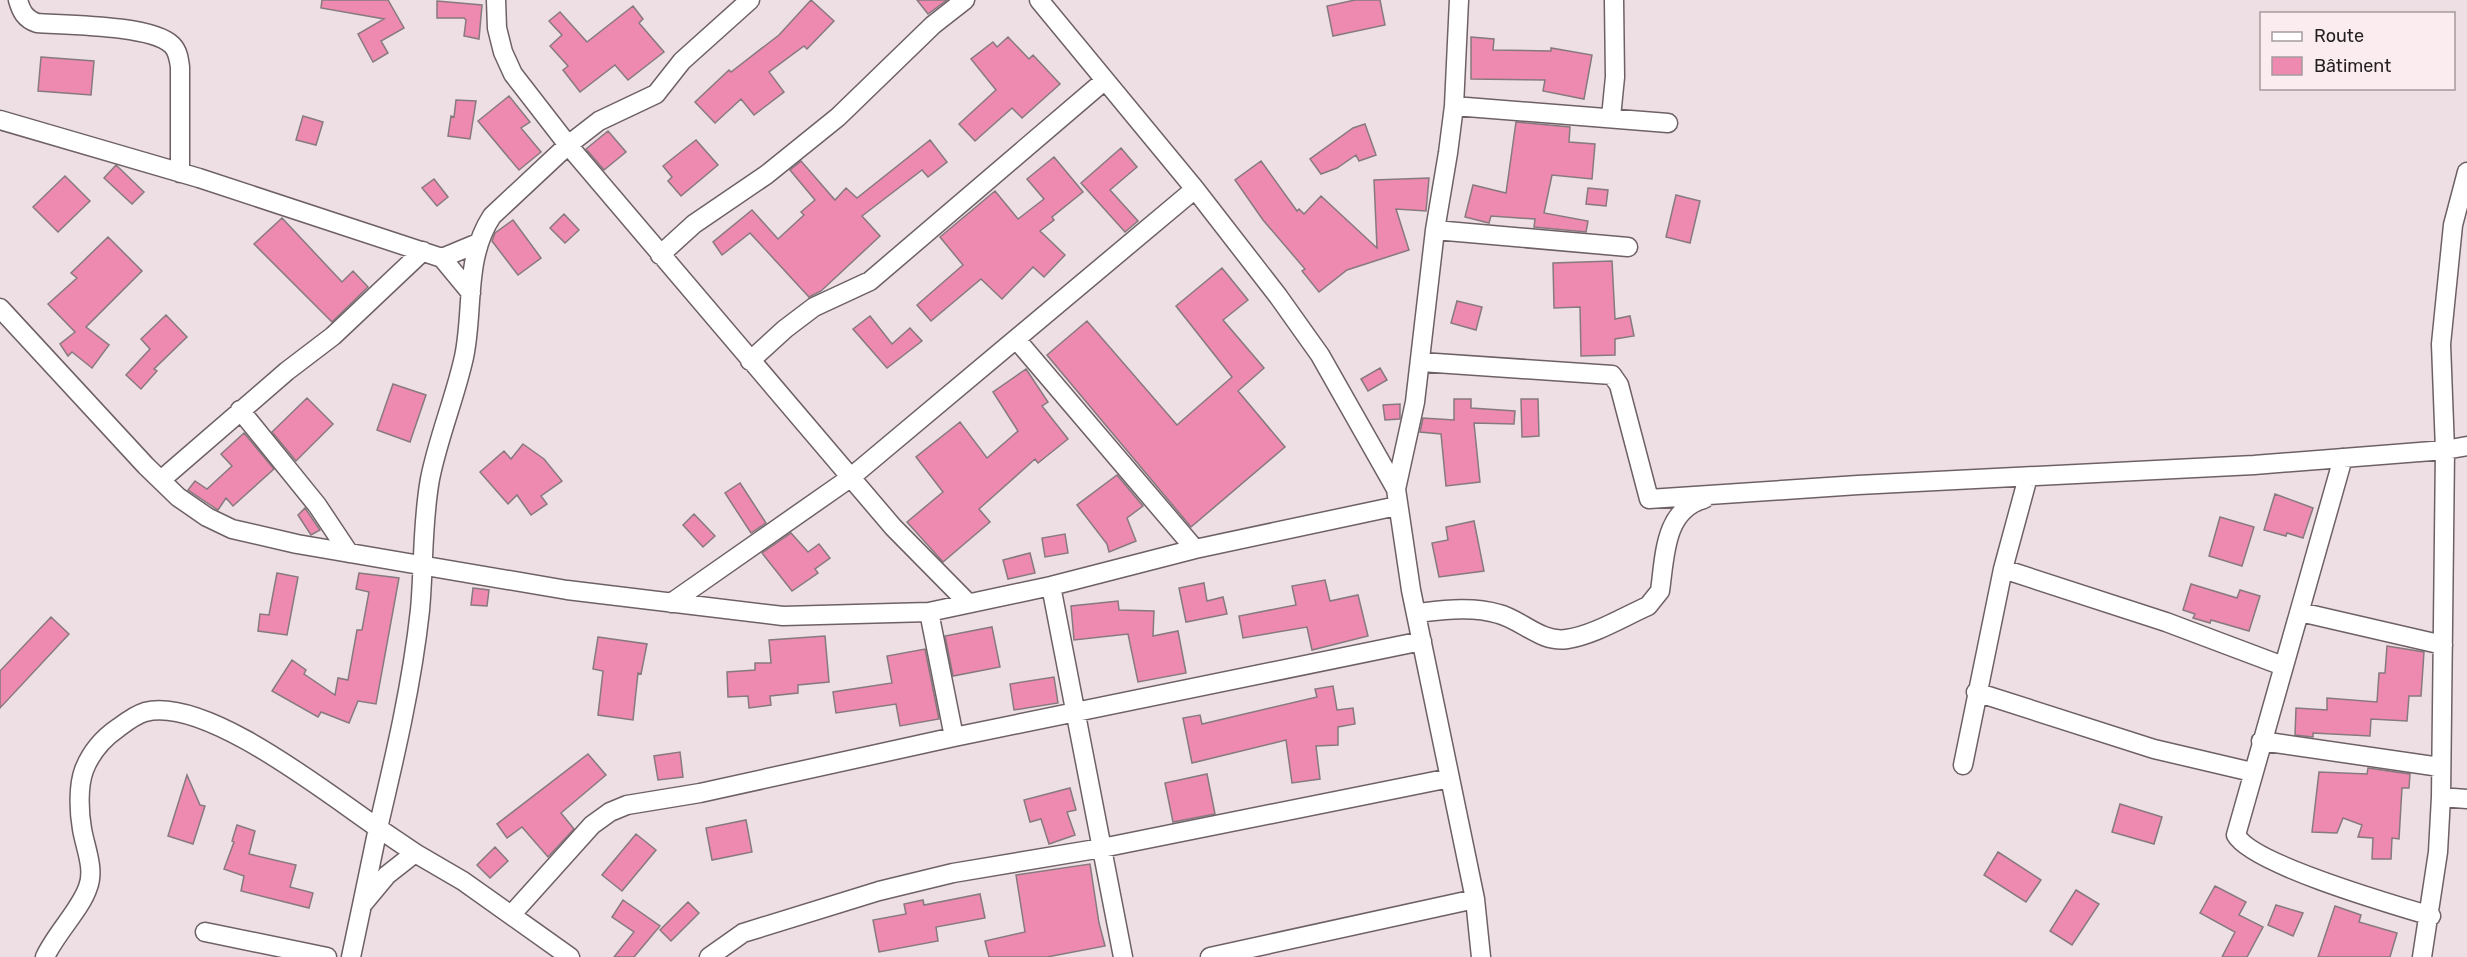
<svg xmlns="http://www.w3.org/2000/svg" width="2467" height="957" font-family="Rubik,sans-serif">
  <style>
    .building { fill: #ee89af; stroke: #877a7e; stroke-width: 1.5 }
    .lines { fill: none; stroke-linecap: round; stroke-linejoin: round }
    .minor-casing { stroke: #6e6165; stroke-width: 21 }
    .minor { stroke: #fff; stroke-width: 18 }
  </style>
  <rect width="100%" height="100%" fill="#eddfe3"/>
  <path class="building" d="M322 0H388L404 28 381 41 388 53 373 62 358 34 384 19 321 8Z
    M811 0 834 21 807 49 804 46 769 72 784 92 754 115 741 99 715 123 695 102 729 70 731 72 779 35Z
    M917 0H947L928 14Z
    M1355 0H1380L1385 25 1333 36 1327 6Z
    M437 1 482 5 479 39 464 36 466 20 464 18H437Z
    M633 6 643 19 639 23 664 52 628 80 615 65 580 92 563 70 568 66 550 46 562 35 549 21 560 12 587 42Z
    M1008 37 1029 59 1033 55 1060 84 1022 118 1012 108 975 141 959 124 996 90 971 59 993 42 997 47Z
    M1471 37 1494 39 1493 50 1551 51V48L1592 55 1584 99 1543 91 1545 80 1471 79Z
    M41 57 94 61 91 95 38 91Z
    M509 96 530 122 521 128 541 152 519 170 478 121Z
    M456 100 476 101 470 139 448 136 451 116 454 117Z
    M303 116 323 122 316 145 296 140Z
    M1516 122 1570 127 1569 142 1595 144 1592 179 1552 175 1544 213 1588 221 1586 232 1534 227 1535 219 1491 216 1489 223 1465 217 1473 185 1506 193Z
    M1365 124 1376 155 1359 161 1356 155 1337 168 1321 174 1310 159 1353 128Z
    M608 131 626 152 604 170 586 149Z
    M696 140 718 165 681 196 668 181 672 177 663 166Z
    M930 140 947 162 928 177 922 170 862 216 880 236 821 291 809 297 750 233 722 255 713 242 752 210 778 239 804 215 801 212 815 200 790 170 801 161 835 200 846 188 857 198Z
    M1121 148 1137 167 1110 190 1138 221 1125 232 1081 183Z
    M1054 157 1083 192 1052 217 1054 220 1040 231 1065 255 1044 277 1033 267 1002 299 981 279 931 321 917 305 963 265 940 237 995 191 1018 219 1044 199 1027 179Z
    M1261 161 1297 211 1299 209 1304 214 1321 196 1377 248 1374 180 1429 178 1426 211 1396 209 1409 250 1347 270 1319 292 1302 271 1305 269 1263 220 1235 180Z
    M116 165 144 192 132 204 104 178Z
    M65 176 90 201 58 232 33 207Z
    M434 179 448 197 437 206 422 188Z
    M1588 188 1608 190 1606 206 1586 204Z
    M1676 195 1700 201 1690 243 1666 237Z
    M564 214 579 230 565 243 550 228Z
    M282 218 342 282 353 271 368 287 332 322 254 244Z
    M513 220 541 258 518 275 492 241 495 233Z
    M108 237 142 271 86 327 109 345 92 368 72 352 68 356 60 344 75 332 48 304 77 278 71 273Z
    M1612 261 1615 319 1630 316 1634 336 1615 339V355L1581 356 1580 307 1554 308 1553 263Z
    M1222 268 1248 300 1223 320 1264 368 1238 391 1285 447 1191 527 1047 355 1087 321 1177 425 1232 377 1176 306Z
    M1457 301 1482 307 1476 330 1451 323Z
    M166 315 187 337 154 369 157 371 141 389 126 375 150 349 141 339Z
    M870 316 892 344 910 328 922 341 887 368 853 329Z
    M1380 368 1387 380 1368 391 1361 379Z
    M1026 369 1048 402 1042 406 1068 439 1038 463 1035 459 979 509 990 522 943 562 907 522 943 492 916 457 960 422 987 458 1018 431 993 392Z
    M393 384 426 395 410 442 377 430Z
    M307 398 333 424 296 461 272 432Z
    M1454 399H1471V408L1515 411 1514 424 1474 423 1480 482 1446 486 1441 434 1420 432 1423 418 1454 420Z
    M1521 399H1538L1539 436 1522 437Z
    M1400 404V419L1385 420 1383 405Z
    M244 433 274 469 233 506 226 498 218 510 188 490 195 481 207 489 232 466 221 454Z
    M523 444 544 459 562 481 541 496 547 504 531 515 517 495 508 504 480 472 504 451 511 459Z
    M1117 475 1143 506 1127 518 1136 541 1109 552 1107 544 1077 505Z
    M740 483 766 523 751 533 725 493Z
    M2275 494 2313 508 2303 538 2287 533 2286 536 2264 530Z
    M305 508 320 530 311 535 298 515Z
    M694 514 715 536 703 547 683 525Z
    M2220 517 2254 527 2242 566 2209 556Z
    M1474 521 1484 571 1439 577 1432 543 1448 540 1446 527Z
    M791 533 808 552 819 544 830 558 815 569 818 573 792 591 762 553Z
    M1065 534 1068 553 1045 557 1042 538Z
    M1030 553 1035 573 1008 579 1003 560Z
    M277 573 298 577 287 635 258 631 260 614 269 615Z
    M359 573 399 578 376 704 358 701 349 723 321 712 318 717 272 691 292 660 306 670 304 674 335 695 338 678 348 680 357 630H362L369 592 356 589Z
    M1325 580 1330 601 1358 595 1368 636 1312 650 1307 627 1243 638 1239 616 1296 605 1292 586Z
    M1204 583 1207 601 1223 597 1227 614 1186 622 1179 588Z
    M2191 584 2237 598 2240 590 2260 596 2249 631 2211 620 2210 623 2193 618 2195 614 2183 610Z
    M473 588 489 590 487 606 471 605Z
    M1118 601 1119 610 1154 611 1153 636 1178 631 1186 673 1138 682 1128 634 1074 640 1071 606Z
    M51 617 69 634 0 708V671Z
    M992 627 1000 667 953 676 945 636Z
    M825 636 829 682 798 685V693L770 696 771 705 749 708 748 696 728 697 727 672 755 670V663H771L769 640Z
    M598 637 647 644 641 674 638 673 633 720 598 715 603 671 593 669Z
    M2387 646 2424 652 2421 696H2409L2407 721 2371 719 2370 736 2313 733V737L2295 735 2296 708 2327 710V698L2377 702 2379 673H2385Z
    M925 649 939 719 900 726 896 704 836 713 833 692 892 683 887 656Z
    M1054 677 1058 703 1014 710 1010 684Z
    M1333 686 1337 710 1353 708 1355 724 1338 727V745L1316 746 1320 779 1292 783 1286 740 1192 763 1183 718 1200 715 1202 724 1317 697 1315 689Z
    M680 752 683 777 658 780 654 756Z
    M588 754 606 775 561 813 574 829 548 857 522 827 507 838 497 824Z
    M2368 768 2410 774 2409 788H2402L2399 839 2392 838 2391 859H2372L2373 838 2358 837 2362 825 2343 818 2337 833 2312 832 2319 772 2367 774Z
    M1207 774 1215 814 1173 822 1165 783Z
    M187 775 200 805 205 806 193 844 168 836Z
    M1070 788 1076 810 1067 812 1075 835 1049 844 1041 819 1030 822 1024 800Z
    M2120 804 2162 817 2154 844 2112 832Z
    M746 820 752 852 712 860 706 828Z
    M237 825 255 831 249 854 296 865 290 887 313 893 309 908 241 891 244 876 224 869 234 842 232 841Z
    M636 834 656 850 622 891 602 875Z
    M495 847 508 861 490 878 477 865Z
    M1998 852 2041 880 2026 902 1984 875Z
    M1090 864 1099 923 1105 946 1047 957H989L985 941 1025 932 1016 875Z
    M2215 886 2246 902 2239 915 2263 927 2247 957H2222L2235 932 2200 913Z
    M2076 890 2099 904 2072 945 2050 931Z
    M980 894 985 918 936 927 938 941 879 952 873 920 906 914 904 904 923 900 924 905Z
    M623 900 660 926 634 957H614L634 932 612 917Z
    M688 902 699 913 671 941 660 930Z
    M2276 905 2303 913 2293 936 2268 925Z
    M2335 906 2361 915 2359 922 2397 933 2390 957H2318Z"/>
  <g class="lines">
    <defs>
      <path id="minor" d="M18 0C21 11 25 19 37 23 67 25 152 25 172 45 178 51 179 59 180 67V173
        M496 0 497 28 503 52 513 74 568 145 893 527 968 603
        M1039 0 1195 189 1278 296 1320 355 1396 489 1411 590 1475 899 1481 957
        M1454 106 1668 123
        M1611 117 1615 77 1614 0
        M0 120 199 178 442 258 471 293
        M1435 230 1628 247
        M660 255 694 224 766 175 838 117 933 25 965 0
        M442 258 478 243
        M0 308 146 466 178 497 207 517 232 529 297 544 567 590 783 616 929 612 1051 586 1195 549 1397 506
        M1016 339 1195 549
        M750 361 785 329 814 307 870 281 1104 81
        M1421 362 1612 375 1619 385 1649 499 1858 485 2254 465 2445 450 2467 446
        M240 410 317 505 349 553
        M2343 458 2236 835C2252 864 2394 905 2431 916
        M161 480 287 371 333 336 423 251
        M1396 489 1415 402 1435 230 1448 153 1454 106 1459 0
        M2003 569 2166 622 2283 666
        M1051 586 1123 957
        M671 603 850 478 1195 189
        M929 612 954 737
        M2300 612 2443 645
        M1417 613C1444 610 1472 606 1499 614 1522 620 1541 643 1567 639 1594 635 1623 617 1648 606L1660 591C1665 556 1664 510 1704 499
        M1976 692 2154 749 2252 772
        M2261 741 2440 767
        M1963 765 2003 569 2028 477
        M2441 797 2467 799
        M415 853 378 828C395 756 412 684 420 610 424 566 422 523 430 479 438 438 455 398 464 357 474 310 464 258 492 216L568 145 599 121 656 94 682 61 750 0
        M512 914 592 825 610 812 627 805 700 793 954 737 1422 641
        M205 932 327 957
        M45 957C56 933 81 909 88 887 95 869 85 847 82 829 79 812 78 786 84 770 91 752 102 739 118 728 126 722 135 715 145 712 206 696 329 795 378 828L362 905
        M351 957 362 905 387 875 415 853 463 881 570 957
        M709 957 743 933 879 891 953 873 1102 848 1450 778
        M1210 957 1475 899
        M2422 957 2438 852 2441 797 2445 450 2441 344 2453 225 2467 172"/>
    </defs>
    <use href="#minor" class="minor-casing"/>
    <use href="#minor" class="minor"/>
  </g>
  <rect x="2260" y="12" width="195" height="78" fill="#fbecf0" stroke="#a59a9d" stroke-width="1.5"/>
  <rect x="2272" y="32" width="30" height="9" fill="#ffffff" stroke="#a59a9d" stroke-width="1.5"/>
  <text x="2314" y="42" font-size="18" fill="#241f21">Route</text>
  <rect x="2272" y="57" width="30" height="18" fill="#ee89af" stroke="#a59a9d" stroke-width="1.5"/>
  <text x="2314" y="72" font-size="18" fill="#241f21">Bâtiment</text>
</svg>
